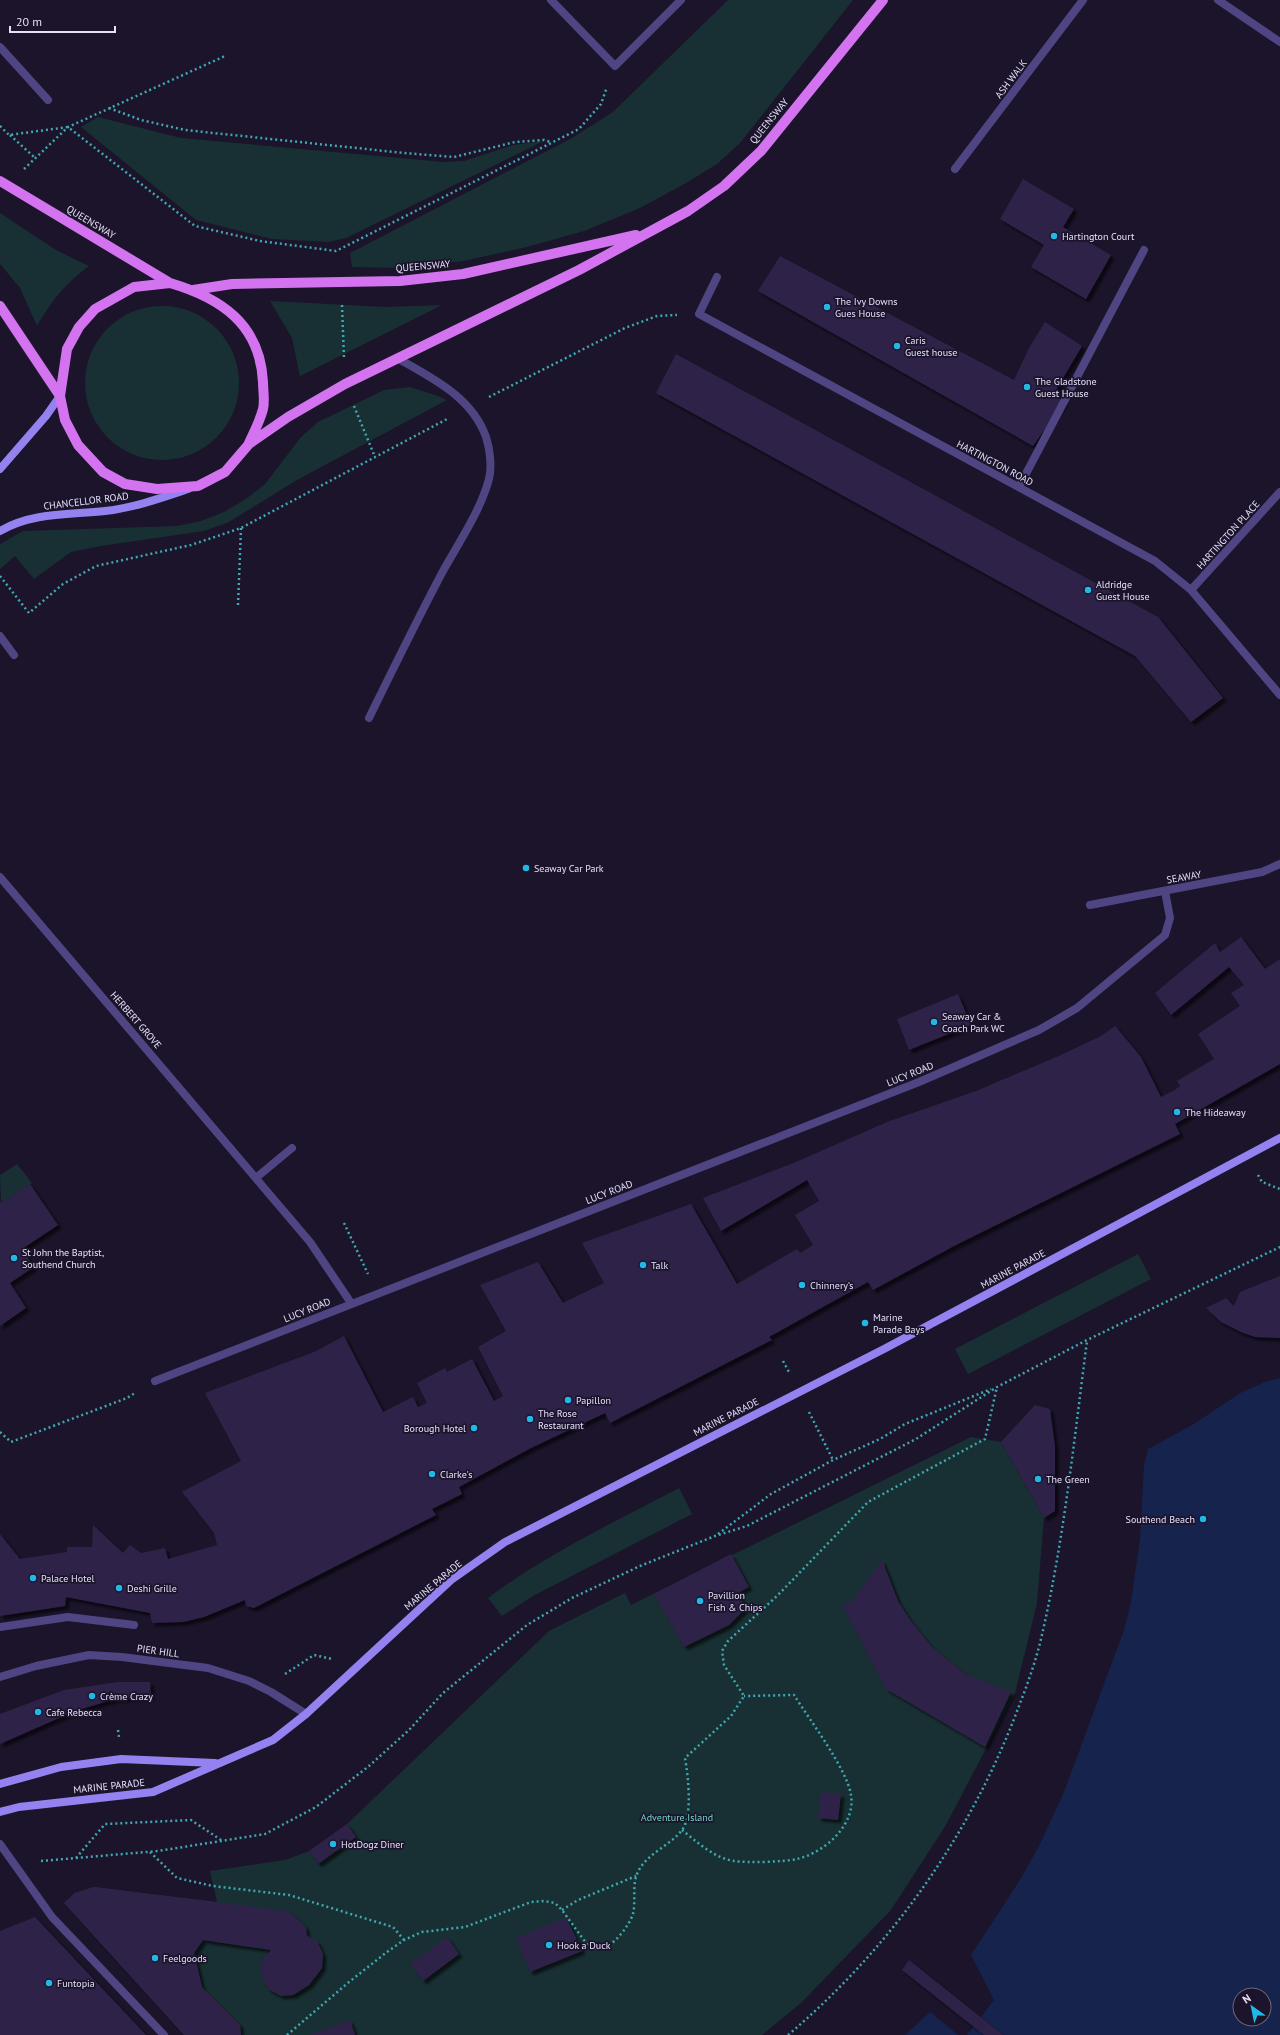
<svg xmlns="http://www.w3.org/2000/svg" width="1280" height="2035" font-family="'PT Sans',sans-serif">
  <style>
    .green { fill: #183033 }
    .water { fill: #16234c; fill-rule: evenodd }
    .building { fill: #2f2249; filter: url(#shadow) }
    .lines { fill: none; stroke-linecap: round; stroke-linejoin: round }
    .path { stroke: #3fa8b1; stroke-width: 2.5; stroke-dasharray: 2 3; stroke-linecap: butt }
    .lane { stroke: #504583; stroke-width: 8 }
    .street { stroke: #504583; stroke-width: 8 }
    .secondary { stroke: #9482f1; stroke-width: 8 }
    .primary { stroke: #d373f0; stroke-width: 10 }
    .poi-dot { fill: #21b7e7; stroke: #1b142a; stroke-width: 1.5 }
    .labels { text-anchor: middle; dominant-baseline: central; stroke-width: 3.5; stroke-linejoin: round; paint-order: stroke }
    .street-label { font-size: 10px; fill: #e7e0fc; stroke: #1b142a }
    .poi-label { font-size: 10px; fill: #e7e0fc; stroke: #1b142a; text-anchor: start }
    .park-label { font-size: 10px; fill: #73d5ca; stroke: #1b142a }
  </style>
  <defs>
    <filter id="shadow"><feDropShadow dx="3.5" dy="3.5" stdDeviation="1" flood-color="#0009"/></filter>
  </defs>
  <rect width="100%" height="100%" fill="#1b142a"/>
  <path class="green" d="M728 0H853L740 143 717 164 686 183 640 208 584 231 527 247 463 261 402 268 352 267 350 253 572 138 613 112Z
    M98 117 181 138 444 162 464 161 513 145 544 141 346 238 328 242 272 239 196 220 81 127Z
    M0 213 56 250 89 266C65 284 52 300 37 326L20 288 0 264Z
    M270 301 386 307 442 305 300 376 292 338Z
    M85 383a77 77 0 1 1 154 0a77 77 0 1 1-154 0Z
    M410 387 438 396 447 400 297 480 229 522 204 531 101 546 71 552 34 579 15 556 0 569V544L23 531 177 526 201 521 224 512 246 499 265 484 301 437 318 422 384 390Z
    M17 1164 32 1183 1 1203 0 1175Z
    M1138 1254 1151 1279 968 1374 955 1349Z
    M971 1437 1001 1442 1044 1518 1037 1603 1015 1693 946 1825 891 1910 801 2003 762 2035H184L64 1903 75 1893 94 1887 217 1902 210 1871 285 1860 309 1851 318 1864 356 1837 347 1824 549 1631 625 1593 631 1605Z
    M679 1488 692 1514 533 1596 502 1616 488 1598C547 1554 614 1522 679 1488Z"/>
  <path class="water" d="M1280 1378V2035H967L994 2000 971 1955 1020 1880 1040 1844 1064 1792 1124 1630 1131 1602 1140 1539 1144 1464 1148 1449 1192 1425 1242 1392 1265 1382ZM1240 1995H1264V2019H1240Z
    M930 2012 958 2035H905Z"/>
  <path class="building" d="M1023 179 1074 209 1063 227 1111 255 1086 299 1031 267 1044 245 1000 219Z
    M780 256 1014 380 1028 350 1045 322 1082 346 1053 395 1064 402 1033 446 758 291Z
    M676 354 1158 617 1223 698 1191 722 1135 656 656 393Z
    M1241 937 1265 969 1280 959V1064L1175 1124 1180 1134 954 1246 873 1290 868 1282 769 1337 772 1340 610 1423 605 1413 531 1448 459 1487 462 1494 432 1509 436 1515 254 1608 246 1606 245 1600 204 1617 183 1622 152 1623 150 1613 66 1597 65 1606 0 1616V1534L20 1559 67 1552V1547H92L93 1525 123 1553 130 1545 141 1553 165 1548 168 1559 217 1545 214 1533 182 1492 241 1461 205 1393 314 1352 344 1336 383 1412 413 1397 418 1407 427 1403 417 1383 445 1368 447 1372 472 1359 494 1401 503 1396 478 1347 506 1331 480 1285 538 1262 563 1303 604 1283 582 1243 691 1204 737 1284 797 1249 800 1253 813 1245 795 1215 819 1201 807 1180 721 1231 703 1198 796 1162 887 1122 976 1091 1061 1055 1101 1036 1115 1026 1141 1057 1161 1097 1175 1090 1180 1086 1177 1081 1214 1059 1198 1034 1240 1006 1231 993 1244 985 1229 967 1171 1015 1155 993 1215 943 1220 952Z
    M958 994 971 1025 909 1050 897 1019Z
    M30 1184 58 1225 22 1249 34 1267 10 1283 26 1308 0 1326V1201L1 1203Z
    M1280 1276V1338L1255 1337 1241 1332 1221 1322 1206 1308 1226 1298 1234 1306 1240 1292Z
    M1035 1405 1050 1409 1055 1447V1511L1044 1518 1001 1442Z
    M731 1554 749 1587 738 1593 746 1608 729 1625 684 1647 654 1594Z
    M882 1560 898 1601 910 1620 932 1647 965 1674 1011 1692 985 1747 886 1689 842 1605 852 1601Z
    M118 1682H150L151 1697 115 1699 75 1711 0 1744V1714L64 1690Z
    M821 1792 841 1794 838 1820 818 1818Z
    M347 1824 356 1837 318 1864 309 1851Z
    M94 1887 288 1911 306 1927 307 1936 317 1941 323 1954 322 1968 309 1985 293 1995 281 1996 268 1989 261 1976 262 1961 271 1950 203 1940 194 1953 202 1987 240 2025 241 2035H184L64 1903 75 1893Z
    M35 1917 146 2035H0V1931Z
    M566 1917 582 1951 530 1972 516 1938Z
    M447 1937 459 1954 423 1981 410 1964Z
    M909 1960 1003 2035H984L902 1970Z
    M350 2020 355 2035H309Z"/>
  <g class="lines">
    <path class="path" d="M109 108 141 120 185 130 404 153 454 157 515 142 544 140 551 142
      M0 126 9 135 68 127 195 226 260 241 336 251 579 129 601 104 607 87
      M10 135 34 157
      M24 169 68 127 225 56
      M342 305 344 358
      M489 397 625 328 657 316 677 315
      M354 406 375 457
      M0 576 29 613 63 584 96 566 191 545 241 528 449 418
      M238 605 241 528
      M1258 1175 1262 1182 1280 1189
      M344 1223 368 1274
      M783 1361 789 1372
      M809 1412 833 1460
      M0 1432 11 1442 127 1398 135 1393
      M718 1534 771 1494 833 1460 880 1439 905 1424 991 1389
      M285 1674 314 1655 332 1659
      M118 1730 119 1737
      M682 1830C697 1842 714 1858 734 1861 749 1863 782 1862 797 1859 824 1853 856 1825 851 1795 847 1769 809 1719 794 1695L744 1696
      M150 1852 177 1878 213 1886 289 1895 393 1927 404 1940
      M76 1858 105 1824 191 1820 221 1840
      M41 1861 158 1851 265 1834 316 1807 369 1766 409 1730 443 1693 527 1625 572 1598 640 1566 715 1536 747 1526 916 1439 997 1387 1087 1340 1280 1247
      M562 1910 578 1900 636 1876
      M287 2035 349 1982 387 1952 404 1940 422 1932 465 1927 531 1902 544 1901 555 1903 562 1910 589 1947C592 1948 595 1949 598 1949 612 1949 629 1926 633 1914 636 1902 632 1886 637 1874 646 1853 669 1847 682 1830 693 1816 688 1775 685 1758L731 1716 744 1696 724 1665 722 1651 728 1641 778 1595 868 1502 985 1439 997 1387
      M788 2035C887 1951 964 1844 1012 1724 1023 1696 1034 1668 1041 1639 1064 1541 1074 1440 1087 1341"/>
    <path class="lane" d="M1019 487 1144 250
      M369 718C393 669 417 620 443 571 459 542 480 512 489 479 492 467 490 449 486 437 472 397 432 378 397 358
      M0 1844 52 1917 164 2035"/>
    <path class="street" d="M551 0 615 66 681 0
      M1218 0 1280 42
      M0 47 48 100
      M955 169 1083 0
      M717 277 699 314 1155 561 1191 590 1280 695
      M1191 590 1280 492
      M0 636 14 655
      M0 877 310 1242 351 1303
      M1090 905 1262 872 1280 864
      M257 1177 292 1148
      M155 1381 919 1082 1039 1030 1077 1008 1165 935 1170 918 1165 891
      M0 1627 68 1617 134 1625
      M0 1677 36 1666 89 1655 122 1657 208 1668 249 1681 271 1692 306 1714"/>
    <path class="secondary" d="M0 469 46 416 60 396
      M0 531C33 512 69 515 105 511 133 508 161 498 188 489
      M0 1784 61 1767 121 1759 215 1763
      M0 1812 19 1807 153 1792 273 1740 306 1714 451 1580 505 1542 884 1349 1280 1138"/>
    <path class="primary" d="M0 181 170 283C221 298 260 324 263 382 263 390 265 401 263 409 260 421 254 432 249 443
      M170 283 134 287 95 309 79 327 67 349 60 396 65 420 78 445 103 472 125 484 157 489 198 486 225 472 249 444 288 417 345 384 579 270 688 211 724 186 761 151 883 0
      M193 290 232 284 400 281 463 274 636 235
      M0 306 60 396"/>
  </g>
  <g class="poi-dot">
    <circle cx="1054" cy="236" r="4"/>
    <circle cx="827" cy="307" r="4"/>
    <circle cx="897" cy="346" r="4"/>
    <circle cx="1027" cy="387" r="4"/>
    <circle cx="1088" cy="590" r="4"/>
    <circle cx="526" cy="868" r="4"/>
    <circle cx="934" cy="1022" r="4"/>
    <circle cx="1177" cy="1112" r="4"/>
    <circle cx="14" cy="1258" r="4"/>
    <circle cx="643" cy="1265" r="4"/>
    <circle cx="802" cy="1285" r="4"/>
    <circle cx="865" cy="1323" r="4"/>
    <circle cx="568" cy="1400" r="4"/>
    <circle cx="530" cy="1419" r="4"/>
    <circle cx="474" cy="1428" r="4"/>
    <circle cx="432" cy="1474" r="4"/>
    <circle cx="1038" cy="1479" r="4"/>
    <circle cx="1203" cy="1519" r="4"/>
    <circle cx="33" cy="1578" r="4"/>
    <circle cx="119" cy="1588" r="4"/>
    <circle cx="700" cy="1601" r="4"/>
    <circle cx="92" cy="1696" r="4"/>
    <circle cx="38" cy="1712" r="4"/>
    <circle cx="333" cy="1844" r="4"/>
    <circle cx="549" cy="1945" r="4"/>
    <circle cx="155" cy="1958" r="4"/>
    <circle cx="49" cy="1983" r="4"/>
  </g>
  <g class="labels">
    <g class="street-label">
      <text transform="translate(1011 79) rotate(-53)">ASH WALK</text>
      <text transform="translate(769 121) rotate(-51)">QUEENSWAY</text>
      <text transform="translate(91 222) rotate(31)">QUEENSWAY</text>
      <text transform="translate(423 266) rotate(-5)">QUEENSWAY</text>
      <text transform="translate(995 463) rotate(28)">HARTINGTON ROAD</text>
      <text transform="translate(86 501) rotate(-7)">CHANCELLOR ROAD</text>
      <text transform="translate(1228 535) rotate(-48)">HARTINGTON PLACE</text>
      <text transform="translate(1184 877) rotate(-10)">SEAWAY</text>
      <text transform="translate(136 1020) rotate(49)">HERBERT GROVE</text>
      <text transform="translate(910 1074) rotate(-22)">LUCY ROAD</text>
      <text transform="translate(609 1192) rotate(-21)">LUCY ROAD</text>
      <text transform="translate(1013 1269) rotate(-28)">MARINE PARADE</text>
      <text transform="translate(307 1310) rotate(-22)">LUCY ROAD</text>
      <text transform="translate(726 1417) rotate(-27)">MARINE PARADE</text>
      <text transform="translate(433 1585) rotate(-40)">MARINE PARADE</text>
      <text transform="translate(158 1651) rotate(8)">PIER HILL</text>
      <text transform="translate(109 1786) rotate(-6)">MARINE PARADE</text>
    </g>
    <g class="poi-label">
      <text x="1062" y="236">Hartington Court</text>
      <text x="835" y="301">The Ivy Downs<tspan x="835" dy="12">Gues House</tspan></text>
      <text x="905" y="340">Caris<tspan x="905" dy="12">Guest house</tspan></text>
      <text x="1035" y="381">The Gladstone<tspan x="1035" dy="12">Guest House</tspan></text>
      <text x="1096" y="584">Aldridge<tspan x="1096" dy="12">Guest House</tspan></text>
      <text x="534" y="868">Seaway Car Park</text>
      <text x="942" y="1016">Seaway Car &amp;<tspan x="942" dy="12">Coach Park WC</tspan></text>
      <text x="1185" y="1112">The Hideaway</text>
      <text x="22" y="1252">St John the Baptist,<tspan x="22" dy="12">Southend Church</tspan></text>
      <text x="651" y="1265">Talk</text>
      <text x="810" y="1285">Chinnery’s</text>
      <text x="873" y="1317">Marine<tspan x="873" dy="12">Parade Bays</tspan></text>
      <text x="576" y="1400">Papillon</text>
      <text x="538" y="1413">The Rose<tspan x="538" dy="12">Restaurant</tspan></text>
      <text x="466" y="1428" text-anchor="end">Borough Hotel</text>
      <text x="440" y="1474">Clarke's</text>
      <text x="1046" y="1479">The Green</text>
      <text x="1195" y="1519" text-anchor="end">Southend Beach</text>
      <text x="41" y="1578">Palace Hotel</text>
      <text x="127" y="1588">Deshi Grille</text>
      <text x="708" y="1595">Pavillion<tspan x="708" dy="12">Fish &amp; Chips</tspan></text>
      <text x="100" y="1696">Crème Crazy</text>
      <text x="46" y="1712">Cafe Rebecca</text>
      <text x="341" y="1844">HotDogz Diner</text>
      <text x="557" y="1945">Hook a Duck</text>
      <text x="163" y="1958">Feelgoods</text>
      <text x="57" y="1983">Funtopia</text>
    </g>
    <g class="park-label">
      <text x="677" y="1817">Adventure Island</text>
    </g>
  </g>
  <g transform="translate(1252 2007) rotate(327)"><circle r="19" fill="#1b142a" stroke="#6d667e"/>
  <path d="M0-3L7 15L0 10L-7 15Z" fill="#21b7e7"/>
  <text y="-6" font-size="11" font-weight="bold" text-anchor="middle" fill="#e7e0fc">N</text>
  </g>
  <path d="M10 26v6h105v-6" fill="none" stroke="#e7e0fc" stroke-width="2"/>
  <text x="16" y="26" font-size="12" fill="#e7e0fc" stroke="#1b142a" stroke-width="3" paint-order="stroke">20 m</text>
</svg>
